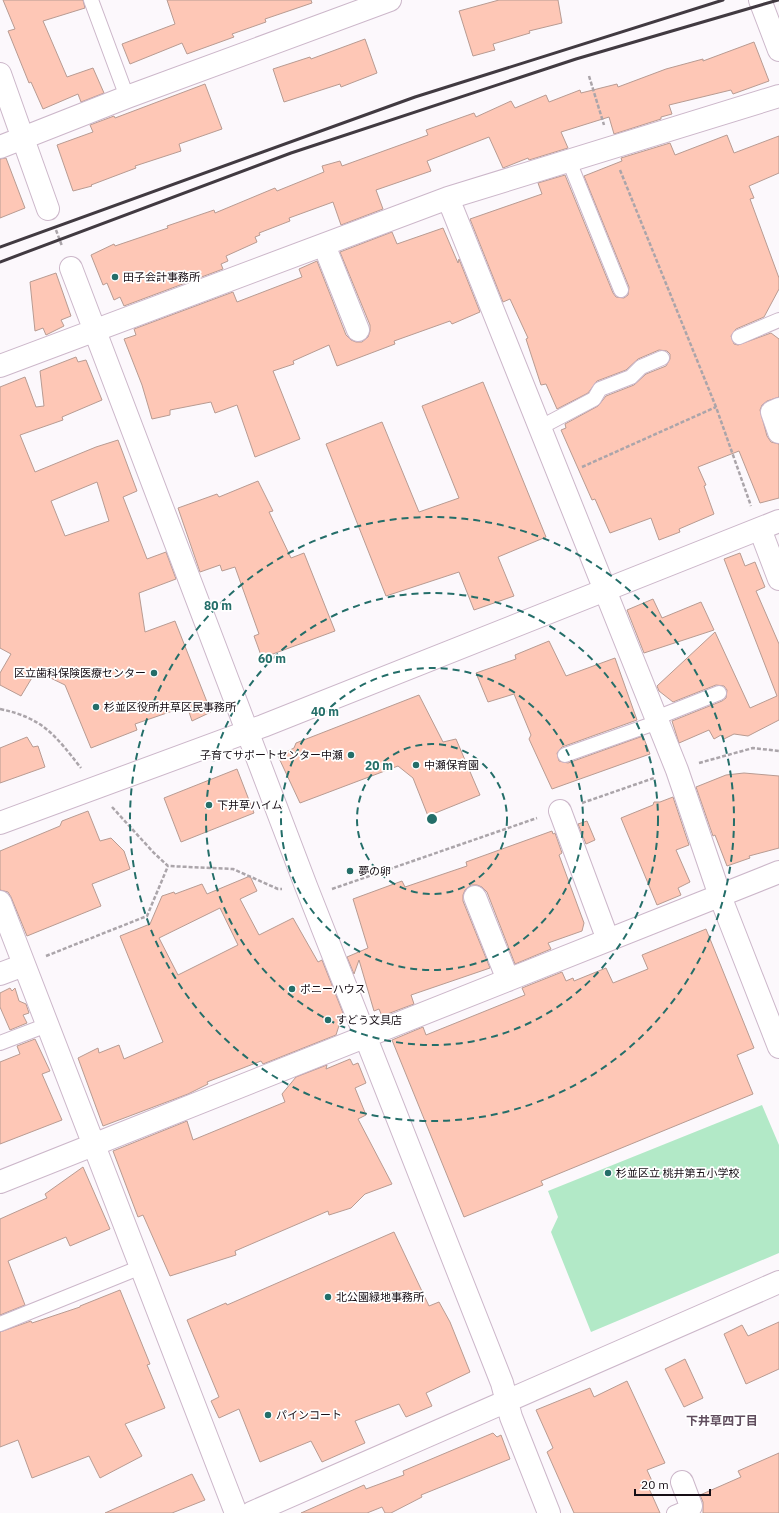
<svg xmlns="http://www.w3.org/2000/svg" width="779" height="1513" font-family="'IBM Plex Sans','Noto Sans JP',sans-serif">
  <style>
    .green { fill: #b2e9c7 }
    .building { fill: #fec7b6; stroke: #b89b92; fill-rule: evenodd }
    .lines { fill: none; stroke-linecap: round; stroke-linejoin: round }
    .service-casing { stroke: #ccb7ca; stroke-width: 16 }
    .minor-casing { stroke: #ccb7ca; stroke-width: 24 }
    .tertiary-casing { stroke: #ccb7ca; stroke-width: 24 }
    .path { stroke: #aba5aa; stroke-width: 2.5; stroke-dasharray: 4 2; stroke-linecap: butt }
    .service { stroke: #fff; stroke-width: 14 }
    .minor { stroke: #fff; stroke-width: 22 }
    .tertiary { stroke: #fff; stroke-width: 22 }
    .rail { stroke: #413a41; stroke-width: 3 }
    .ring { fill: none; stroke: #246e69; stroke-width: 2; stroke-dasharray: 7 5 }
    .poi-dot { fill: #246e69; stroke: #fff; stroke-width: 1.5 }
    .labels { text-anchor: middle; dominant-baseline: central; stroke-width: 3.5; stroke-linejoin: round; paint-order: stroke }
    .poi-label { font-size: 11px; fill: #160e15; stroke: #fff; text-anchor: start }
    .neighbourhood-label { font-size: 12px; font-weight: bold; fill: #604d5e; stroke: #fff }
    .centre { fill: #246e69; stroke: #fff; stroke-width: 2 }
    .ring-label { font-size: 12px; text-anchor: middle; font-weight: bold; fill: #246e69; stroke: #fff; stroke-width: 3.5; stroke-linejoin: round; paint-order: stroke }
  </style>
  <rect width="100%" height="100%" fill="#fcf8fc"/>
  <path class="green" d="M762 1105 779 1145V1253L591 1332 551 1232 558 1217 548 1191Z"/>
  <path class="building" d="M3 0H83L85 8 43 21 67 77 93 68 104 93 81 102 78 94 43 109 31 82 29 83 8 31 15 29Z
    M167 0H311L312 3 265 19 266 22 232 34 234 37 187 54 182 43 130 64 122 44 175 24Z
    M499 0H558L562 23 529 31 530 33 493 44 495 50 473 56 459 11Z
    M365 39 377 73 341 87 340 84 284 102 273 69 310 57 311 59Z
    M754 42 769 81 733 94 731 90 669 105 672 114 661 117V119L614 134 609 117 561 132 568 148 529 160 528 158 503 168 489 137 427 161 431 171 376 190 383 209 341 225 333 202 289 218 290 221 259 233 260 235 255 237 257 242 226 256 228 261 221 264 223 269 124 306 120 297 114 300 107 283 103 285 91 255 114 244 115 246 168 228 167 226 214 210 215 213 275 188 277 191 324 172 322 166 340 161 342 166 428 135 426 130 474 113 476 117 511 101 515 108 546 95 549 102 580 90 581 93 617 84 618 87 666 69 703 59V61Z
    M205 84 222 129 179 144 181 151 135 166 136 168 91 185 92 186 73 191 57 145 93 132 90 125 114 116 115 118Z
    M727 135 734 153 779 136V173L749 186 754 198 750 199 779 278V289L764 317 736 329 731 336 734 344 738 345 771 333 779 339V397L767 401 762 405 760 410 767 436 771 442 779 444V498L760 503 739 451 698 467 706 485 704 486 714 514 679 529 680 532 659 540 651 518 610 533 595 499 592 500 561 430 566 428 565 424 598 406 606 396 634 385 646 374 666 366 670 359V354L667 351 659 350 638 359 626 370 597 381 588 393 557 409 546 384 541 385 526 339 528 338 510 299 503 302 470 219 542 194 538 183 565 175 613 293 616 297 624 298 628 295 629 287 584 176 622 161 621 158 670 143 675 155Z
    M6 158 25 208 0 218V159Z
    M443 228 458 263 459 259 480 312 452 324 450 321 394 341 395 344 337 366 329 345 293 361 294 364 273 371 300 439 255 457 237 405 215 413 211 402 170 410V415L152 419 142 385 124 339 136 335 134 329 233 292 237 302 302 277 299 269 317 261 346 335 351 340 356 342H362L368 337 370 331V325L340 252 392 232 397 244Z
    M56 273 71 316 61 320 64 326 46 335 43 328 35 331 30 282Z
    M76 357 78 362 86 360 102 400 62 417 63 420 20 435 35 472 96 447 118 440 137 491 123 497 147 559 166 552 176 579 139 593 145 632 175 621 211 712 192 721 187 706 135 724 137 730 91 748 65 685 36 671 21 696 0 685V673L11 654 0 648V387L25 377 36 407 44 406 40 371ZM97 482 109 521 65 536 51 501Z
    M483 382 546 537 498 557 514 596 474 610 459 572 386 596 326 444 382 422 419 512 459 498 422 406Z
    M258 481 273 511 269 512 291 558 304 553 335 631 262 658 254 636 259 634 235 567 222 571 220 565 200 572 178 508 217 494 219 497Z
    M740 553 745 566 755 562 765 587 756 591 779 644V720L748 736 734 734 724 739 721 735 714 739 709 730 679 743 672 721 722 701 726 698 727 690 724 686 716 685 673 702 659 691 657 686 715 632 750 708 777 696 724 559Z
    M653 599 662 618 701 602 714 630 644 653 627 610Z
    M549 641 566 676 615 658 637 720 562 747 557 753 559 761 568 763 643 736 650 754 552 789 529 739 531 735 514 694 488 702 476 673 516 659 515 655Z
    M419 695 443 742 456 739 480 795 428 816 413 778 398 766 300 803 278 756 294 748 296 743Z
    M27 737 33 747 38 746 45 767 0 783V748Z
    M237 769 254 813 181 842 164 798Z
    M744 773 779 776V848L749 856 750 858 727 866 715 835 713 836 696 787 726 775Z
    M673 797 689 845 676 850 690 882 678 888 681 895 657 905 621 818 653 805 654 802H660Z
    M88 811 100 841 111 838 124 851 130 869 92 884 101 906 27 936 11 897 8 892 0 890V851L60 826 62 821Z
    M587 821 595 840 586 844 578 824Z
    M552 831 553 834 555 833 562 853 559 855 584 923 582 931 548 943 551 949 515 964 487 892 482 887 477 885H471L465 890 463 895V901L490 968 411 995 414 1004 382 1016 379 1009 374 1011 359 960 354 974 347 957 368 948 353 899 402 881 405 887 467 866 466 862Z
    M250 876 257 891 240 899 259 935 293 918 318 962 322 960 343 1013 336 1035 263 1064 261 1061 207 1082 208 1084 188 1094 103 1126 78 1058 98 1048 99 1053 119 1045 124 1059 163 1042 120 936 150 924 162 896 174 892 175 894 202 884 207 894ZM220 908 238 945 178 975 159 938Z
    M706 929 754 1048 737 1055 753 1094 541 1181 543 1185 464 1217 392 1040 423 1027 426 1035 525 995 522 988 562 972 566 981 573 978 574 981 606 968 613 983 648 969 642 955Z
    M10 988 12 991 15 988 19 1001 26 1004 29 1013 23 1015 27 1023 10 1030 0 1007V993Z
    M35 1039 50 1071 42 1074 62 1120 0 1144V1062L20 1054 17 1046Z
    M350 1059 353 1065 358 1063 366 1083 355 1088 366 1115 358 1119 392 1184 365 1194 351 1208 329 1215 328 1211 235 1251 236 1255 170 1276 143 1215 138 1217 113 1151 187 1121 193 1140 285 1102 282 1094 296 1077 327 1065 326 1069Z
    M83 1167 110 1229 70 1246 66 1237 8 1261 25 1305 0 1315V1219L47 1198 45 1194Z
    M394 1232 429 1306 439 1302 450 1322 470 1372 426 1393 432 1406 406 1417 399 1404 355 1421 365 1443 322 1462 311 1441 260 1462 239 1409 219 1418 211 1401 219 1397 187 1320 226 1303 227 1305Z
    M120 1290 150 1364 147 1365 165 1408 125 1424 142 1456 100 1478 89 1456 32 1478 18 1440 0 1447V1332L31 1321 32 1323 80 1307V1306Z
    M779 1322V1369L746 1384 724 1334 742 1325 748 1336Z
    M685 1359 703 1398 684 1407 665 1369Z
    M627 1381 665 1463 647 1470 652 1481 647 1484 660 1513H574L547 1452 553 1448 536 1410 590 1388 594 1397Z
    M493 1433 497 1437 501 1435 510 1459 421 1495 422 1497 391 1513H385L382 1507 367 1513H301L364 1485 366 1489 404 1475 403 1471Z
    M779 1453V1513H703V1502L700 1495 741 1477 738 1471Z
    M192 1474 205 1500 172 1513H105Z"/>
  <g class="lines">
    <defs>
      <path id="service" d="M91 0 127 97
        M569 161 621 290
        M739 337 779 320
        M541 427 594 399 600 389 631 377 641 367 662 358
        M656 718 719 693
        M565 755 658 722
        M0 1043 47 1025
        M0 1324 141 1267
        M674 1513 691 1506"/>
      <path id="minor" d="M0 74 48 209
        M0 147 127 97 390 0
        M448 198 677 770 720 896 779 1047
        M324 245 358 330
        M71 268 306 886 502 1383 511 1417 549 1513
        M0 366 448 198 779 96
        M779 409 772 412 779 432
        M760 529 779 579
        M560 811 608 940
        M475 897 508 980
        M0 902 236 1513
        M0 974 24 965
        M0 1182 779 872
        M682 1482 691 1506
        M251 1513 779 1282"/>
      <path id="tertiary" d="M760 0 779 50
        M0 823 263 726 779 521"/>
    </defs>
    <use href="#service" class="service-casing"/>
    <use href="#minor" class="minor-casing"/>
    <use href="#tertiary" class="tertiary-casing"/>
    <path class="path" d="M589 76 604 125
      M620 170 716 407 751 506
      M56 230 62 246
      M582 467 716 407
      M0 709C43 718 55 735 81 768
      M699 763 753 748 779 751
      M582 803 654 778
      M112 807 154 853 168 866 233 869 278 889H282
      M332 889 537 818
      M46 956 147 916 168 866"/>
    <use href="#service" class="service"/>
    <use href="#minor" class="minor"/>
    <use href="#tertiary" class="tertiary"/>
    <path class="rail" d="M0 247 415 97 723 0
      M0 262 291 153 576 59 778 0"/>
  </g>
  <g class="ring">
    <circle cx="432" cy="819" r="75"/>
    <circle cx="432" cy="819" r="151"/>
    <circle cx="432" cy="819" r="226"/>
    <circle cx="432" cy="819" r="302"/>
  </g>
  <g class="poi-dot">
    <circle cx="115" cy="277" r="4"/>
    <circle cx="154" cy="673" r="4"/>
    <circle cx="96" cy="707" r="4"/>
    <circle cx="351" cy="755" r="4"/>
    <circle cx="416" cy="765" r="4"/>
    <circle cx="209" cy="805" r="4"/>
    <circle cx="350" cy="871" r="4"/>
    <circle cx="292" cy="989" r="4"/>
    <circle cx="328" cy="1020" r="4"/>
    <circle cx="608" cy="1173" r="4"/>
    <circle cx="328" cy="1297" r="4"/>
    <circle cx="268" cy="1415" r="4"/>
  </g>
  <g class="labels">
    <g class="poi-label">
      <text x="123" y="277">田子会計事務所</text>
      <text x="146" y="673" text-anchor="end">区立歯科保険医療センター</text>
      <text x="104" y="707">杉並区役所井草区民事務所</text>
      <text x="343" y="755" text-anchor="end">子育てサポートセンター中瀬</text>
      <text x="424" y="765">中瀬保育園</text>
      <text x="217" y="805">下井草ハイム</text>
      <text x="358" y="871">夢の卵</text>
      <text x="300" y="989">ポニーハウス</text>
      <text x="336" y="1020">すどう文具店</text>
      <text x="616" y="1173">杉並区立 桃井第五小学校</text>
      <text x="336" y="1297">北公園緑地事務所</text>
      <text x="276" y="1415">パインコート</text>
    </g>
    <g class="neighbourhood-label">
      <text x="722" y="1420">下井草四丁目</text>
    </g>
  </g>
  <circle cx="432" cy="819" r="6" class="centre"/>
  <g class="ring-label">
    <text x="218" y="610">80 m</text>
    <text x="272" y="663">60 m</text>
    <text x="325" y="716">40 m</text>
    <text x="379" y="770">20 m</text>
  </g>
  <path d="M635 1489v6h75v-6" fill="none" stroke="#160e15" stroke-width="2"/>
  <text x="641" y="1489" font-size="12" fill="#160e15" stroke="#ffffff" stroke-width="3" paint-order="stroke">20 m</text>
</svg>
